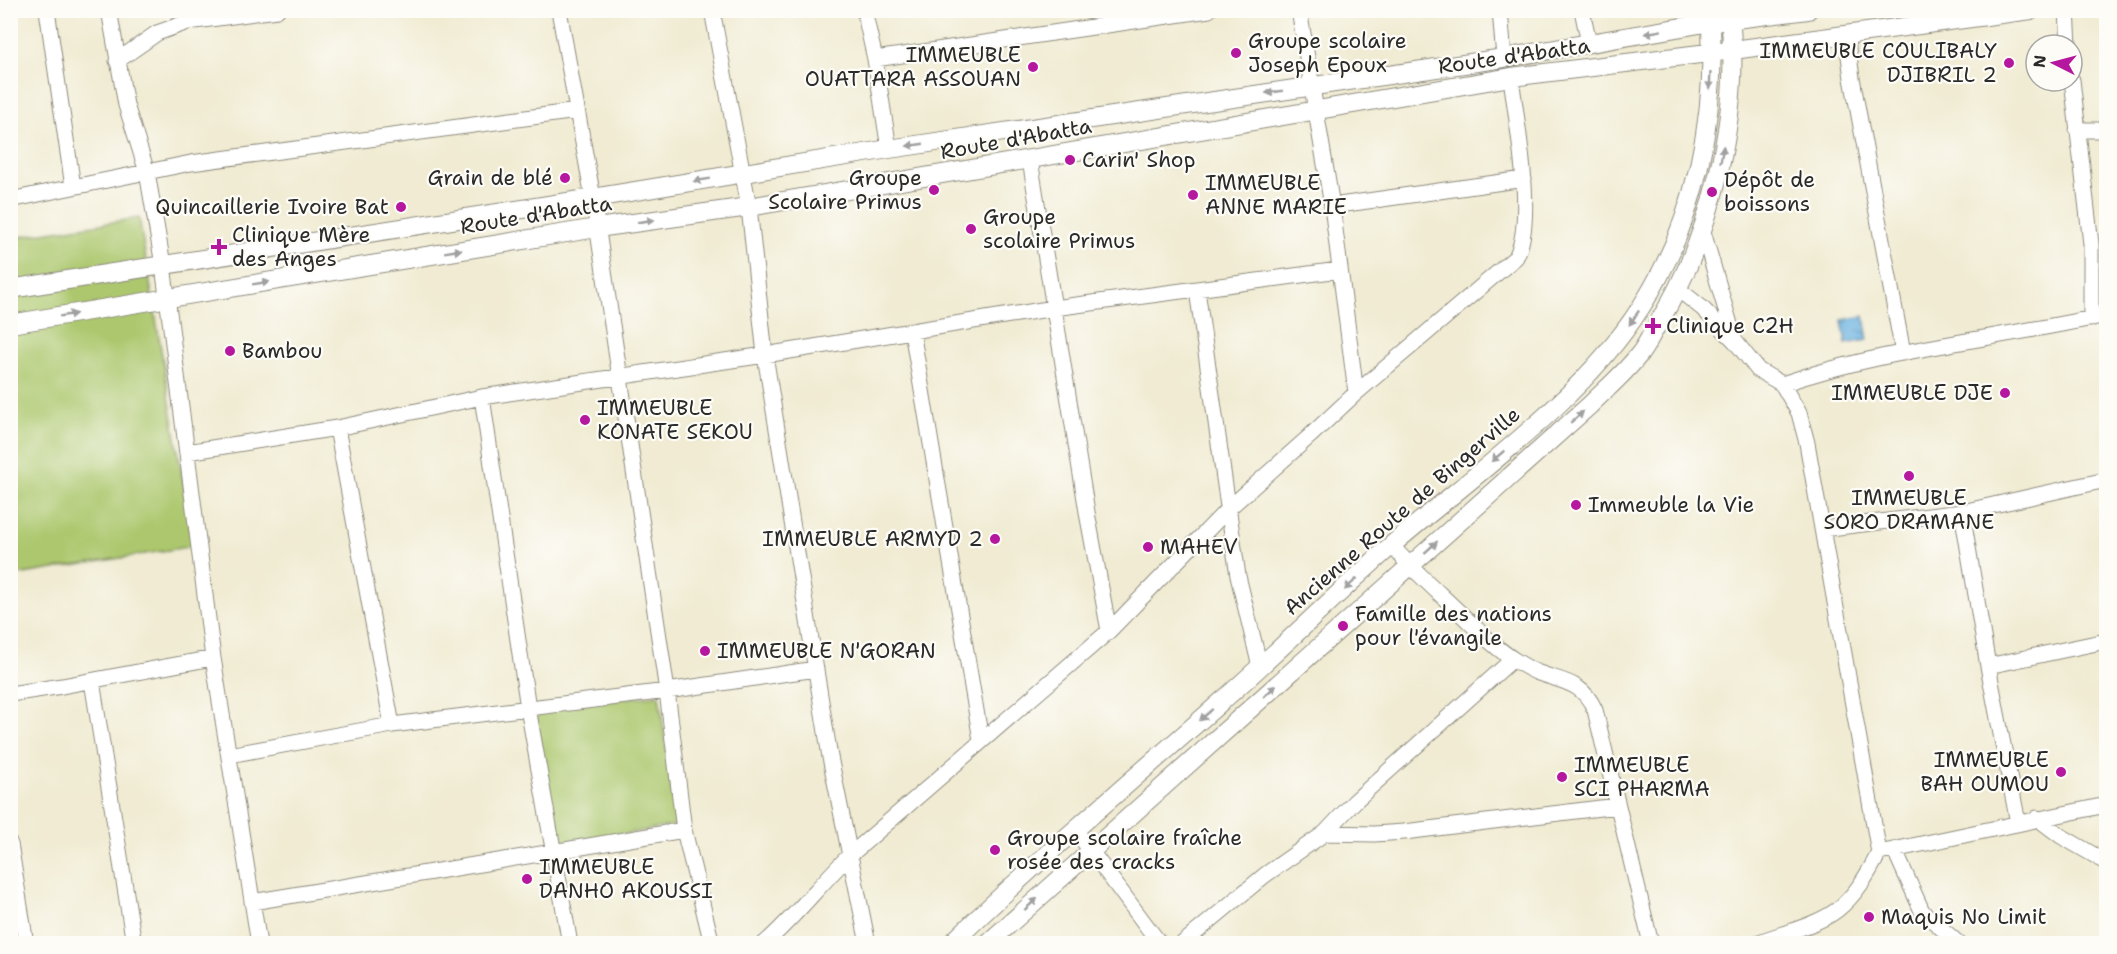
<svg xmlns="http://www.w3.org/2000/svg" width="2117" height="954" font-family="'Shantell Sans',sans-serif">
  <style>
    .green { fill: #acc76d; stroke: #6c794c; stroke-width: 1.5 }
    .water { fill: url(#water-ripples); stroke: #4a6e86; stroke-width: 1.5 }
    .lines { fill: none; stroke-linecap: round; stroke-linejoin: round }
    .minor-casing { stroke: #8e8b7e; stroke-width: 17 }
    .tertiary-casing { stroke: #8e8b7e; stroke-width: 20 }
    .minor { stroke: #fff; stroke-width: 15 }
    .tertiary { stroke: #fff; stroke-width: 18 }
    .oneway { fill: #a0a0a0 }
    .poi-dot { fill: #b5179e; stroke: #fdfcf7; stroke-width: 2 }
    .labels { text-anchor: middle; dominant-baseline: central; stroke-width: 4.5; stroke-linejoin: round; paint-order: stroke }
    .poi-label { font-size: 21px; fill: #2b2b2b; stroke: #fdfcf7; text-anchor: start }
    .street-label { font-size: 21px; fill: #2b2b2b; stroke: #fdfcf7 }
  </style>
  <defs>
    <pattern id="water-ripples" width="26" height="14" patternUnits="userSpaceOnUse" patternTransform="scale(1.5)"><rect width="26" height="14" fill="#69b1e0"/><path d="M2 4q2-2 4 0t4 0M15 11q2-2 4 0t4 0" fill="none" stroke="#5790b6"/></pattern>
  </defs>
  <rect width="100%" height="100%" fill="#fdfcf7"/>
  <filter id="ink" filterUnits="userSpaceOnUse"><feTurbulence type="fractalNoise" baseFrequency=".0167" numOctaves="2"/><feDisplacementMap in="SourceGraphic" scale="12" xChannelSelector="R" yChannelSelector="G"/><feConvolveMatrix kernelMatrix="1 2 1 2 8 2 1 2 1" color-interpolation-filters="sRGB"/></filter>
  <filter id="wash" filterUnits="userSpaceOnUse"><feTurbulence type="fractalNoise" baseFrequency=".008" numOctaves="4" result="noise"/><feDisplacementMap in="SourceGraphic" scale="24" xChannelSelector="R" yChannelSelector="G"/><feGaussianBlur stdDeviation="1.35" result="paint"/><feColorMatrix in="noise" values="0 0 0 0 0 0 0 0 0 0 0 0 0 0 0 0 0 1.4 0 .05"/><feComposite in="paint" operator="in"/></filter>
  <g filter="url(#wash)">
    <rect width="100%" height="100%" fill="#f0ebd2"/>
    <path class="green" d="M139 218 194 546 11 576V238Z
      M659 695 677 825 558 846 534 707Z"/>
    <path class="water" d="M1864 316 1868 340 1846 344 1842 320Z"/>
  </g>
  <g filter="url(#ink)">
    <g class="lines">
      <defs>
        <path id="minor" d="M109 10 126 105 147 172 163 265 213 658 259 944
          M559 10 593 198 667 691 684 830 712 944
          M712 10 749 207 765 355 830 757 868 944
          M864 10 875 59 889 149
          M1299 10 1332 206
          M1500 10 1504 58
          M1582 10 1589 43
          M2067 10 2069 45
          M1846 34 1852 78 1903 353
          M875 59 1209 10
          M117 61 157 33 188 22 277 10
          M2072 80 2091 244V319
          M2077 130H2106
          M1030 160 1088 518 1109 631
          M73 187 191 163 577 111
          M10 200 73 187 47 10
          M1702 228 1734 338
          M1678 289 1702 308 1735 341 1758 370 1782 384C1887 348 1999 339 2106 315
          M1197 290 1238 576 1260 667
          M912 331 1054 308 1339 270
          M1356 393 1332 206 1524 179
          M482 397 528 708 570 944
          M337 428 392 725
          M187 452 337 428 482 397 765 355 912 331 981 740
          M1962 512 1988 666 2018 823
          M1822 529 1962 512 2106 480
          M1392 546C1413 570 1437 591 1460 613 1478 630 1496 649 1516 661 1523 665 1529 669 1536 672 1563 682 1582 681 1595 710L1651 944
          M1988 666 2106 641
          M92 681 134 944
          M10 694 62 686 213 658
          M229 755 392 725 667 691 816 669
          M2037 818 2061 836 2106 862
          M1076 831 1160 944
          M1325 833 1374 834 1404 832 1617 806
          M10 844 26 944
          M1895 851 1922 911 1959 944
          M1879 853 2106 805
          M252 902 684 830
          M764 944C795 917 820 884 849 856L1109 631 1228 509 1310 436 1356 393 1516 257C1536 220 1516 120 1511 77
          M1182 944 1265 875 1325 833 1355 801 1513 659
          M1754 944C1779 934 1816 926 1837 910 1856 895 1868 874 1879 853L1807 443 1799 413 1782 384"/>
        <path id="tertiary" d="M10 289 593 198 889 149 1504 58 1711 22 1808 10
          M10 324 597 228 749 207 1511 77 1733 50 2031 10
          M951 944C1038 859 1131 782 1222 701 1280 650 1335 595 1393 544 1476 473 1583 399 1641 307 1696 222 1718 112 1710 12
          M987 944 1590 405C1606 389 1624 374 1638 356 1646 347 1651 335 1657 325 1711 239 1743 111 1729 10"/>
      </defs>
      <use href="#minor" class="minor-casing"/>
      <use href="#tertiary" class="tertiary-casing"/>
      <use href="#minor" class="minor"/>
      <use href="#tertiary" class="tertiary"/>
    </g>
    <defs><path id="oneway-solid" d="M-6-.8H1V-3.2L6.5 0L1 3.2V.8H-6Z" transform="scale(1.5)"/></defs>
    <g class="oneway">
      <use href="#oneway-solid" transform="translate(1653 32) rotate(170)"/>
      <use href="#oneway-solid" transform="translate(1710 81) rotate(93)"/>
      <use href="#oneway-solid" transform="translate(1274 92) rotate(172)"/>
      <use href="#oneway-solid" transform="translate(915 145) rotate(172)"/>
      <use href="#oneway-solid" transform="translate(1722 154) rotate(-80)"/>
      <use href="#oneway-solid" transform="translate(702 180) rotate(171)"/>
      <use href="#oneway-solid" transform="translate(646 221) rotate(-8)"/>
      <use href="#oneway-solid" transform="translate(453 251) rotate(-9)"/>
      <use href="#oneway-solid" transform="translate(261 283) rotate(-9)"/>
      <use href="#oneway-solid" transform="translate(68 315) rotate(-9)"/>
      <use href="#oneway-solid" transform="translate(1634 318) rotate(124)"/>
      <use href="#oneway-solid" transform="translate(1577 417) rotate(-41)"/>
      <use href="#oneway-solid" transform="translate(1498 456) rotate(140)"/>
      <use href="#oneway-solid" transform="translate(1431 547) rotate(-42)"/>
      <use href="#oneway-solid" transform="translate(1351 584) rotate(137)"/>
      <use href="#oneway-solid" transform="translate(1270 691) rotate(-42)"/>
      <use href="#oneway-solid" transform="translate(1206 715) rotate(138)"/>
      <use href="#oneway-solid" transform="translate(1031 904) rotate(-42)"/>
    </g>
  </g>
  <g class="poi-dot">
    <circle cx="1236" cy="53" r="6"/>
    <circle cx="2009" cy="63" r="6"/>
    <circle cx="1033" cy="67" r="6"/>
    <circle cx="1070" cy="160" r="6"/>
    <circle cx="565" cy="178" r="6"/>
    <circle cx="934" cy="190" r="6"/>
    <circle cx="1712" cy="192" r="6"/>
    <circle cx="1193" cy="195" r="6"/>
    <circle cx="401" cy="207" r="6"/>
    <circle cx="971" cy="229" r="6"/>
    <path d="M216 238h6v6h6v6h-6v6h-6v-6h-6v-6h6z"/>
    <path d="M1650 317h6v6h6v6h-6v6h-6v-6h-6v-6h6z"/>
    <circle cx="230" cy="351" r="6"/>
    <circle cx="2005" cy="393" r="6"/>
    <circle cx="585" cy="420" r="6"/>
    <circle cx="1909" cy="476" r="6"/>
    <circle cx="1576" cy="505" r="6"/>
    <circle cx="995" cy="539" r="6"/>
    <circle cx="1148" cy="547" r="6"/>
    <circle cx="1343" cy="626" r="6"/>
    <circle cx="705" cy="651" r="6"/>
    <circle cx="2061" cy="772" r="6"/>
    <circle cx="1562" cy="777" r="6"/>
    <circle cx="995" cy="850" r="6"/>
    <circle cx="527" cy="879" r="6"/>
    <circle cx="1869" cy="917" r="6"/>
  </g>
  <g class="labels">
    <g class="poi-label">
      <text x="1248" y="41">Groupe scolaire<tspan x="1248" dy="24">Joseph Epoux</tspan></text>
      <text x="1997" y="51" text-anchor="end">IMMEUBLE COULIBALY<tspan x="1997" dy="24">DJIBRIL 2</tspan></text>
      <text x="1021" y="55" text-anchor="end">IMMEUBLE<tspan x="1021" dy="24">OUATTARA ASSOUAN</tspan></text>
      <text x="1082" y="160">Carin' Shop</text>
      <text x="553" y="178" text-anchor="end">Grain de blé</text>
      <text x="922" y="178" text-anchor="end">Groupe<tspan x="922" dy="24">Scolaire Primus</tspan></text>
      <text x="1724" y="180">Dépôt de<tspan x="1724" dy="24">boissons</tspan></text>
      <text x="1205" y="183">IMMEUBLE<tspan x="1205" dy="24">ANNE MARIE</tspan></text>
      <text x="389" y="207" text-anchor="end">Quincaillerie Ivoire Bat</text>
      <text x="983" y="217">Groupe<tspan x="983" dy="24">scolaire Primus</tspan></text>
      <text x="232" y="235">Clinique Mère<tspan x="232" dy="24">des Anges</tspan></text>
      <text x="1666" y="326">Clinique C2H</text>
      <text x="242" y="351">Bambou</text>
      <text x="1993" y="393" text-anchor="end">IMMEUBLE DJE</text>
      <text x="597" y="408">IMMEUBLE<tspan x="597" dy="24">KONATE SEKOU</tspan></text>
      <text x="1909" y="498" text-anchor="middle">IMMEUBLE<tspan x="1909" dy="24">SORO DRAMANE</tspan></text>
      <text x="1588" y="505">Immeuble la Vie</text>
      <text x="983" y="539" text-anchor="end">IMMEUBLE ARMYD 2</text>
      <text x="1160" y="547">MAHEV</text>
      <text x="1355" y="614">Famille des nations<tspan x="1355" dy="24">pour l'évangile</tspan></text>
      <text x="717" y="651">IMMEUBLE N'GORAN</text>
      <text x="2049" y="760" text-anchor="end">IMMEUBLE<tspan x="2049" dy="24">BAH OUMOU</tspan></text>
      <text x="1574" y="765">IMMEUBLE<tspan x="1574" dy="24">SCI PHARMA</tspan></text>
      <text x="1007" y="838">Groupe scolaire fraîche<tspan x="1007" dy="24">rosée des cracks</tspan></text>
      <text x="539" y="867">IMMEUBLE<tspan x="539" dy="24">DANHO AKOUSSI</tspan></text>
      <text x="1881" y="917">Maquis No Limit</text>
    </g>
    <g class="street-label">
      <text transform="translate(1514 56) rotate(-8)">Route d'Abatta</text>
      <text transform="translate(1016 139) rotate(-10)">Route d'Abatta</text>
      <text transform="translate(536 215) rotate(-9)">Route d'Abatta</text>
      <text transform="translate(1402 511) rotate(-41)">Ancienne Route de Bingerville</text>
    </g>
  </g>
  <rect width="2117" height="954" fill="none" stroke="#fdfcf7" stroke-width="36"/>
  <g transform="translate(2054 63) rotate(276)"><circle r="28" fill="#fdfcf7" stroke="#a9a8a5" stroke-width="1.5"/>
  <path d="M0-4.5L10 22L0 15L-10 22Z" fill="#b5179e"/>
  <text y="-9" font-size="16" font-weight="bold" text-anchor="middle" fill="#2b2b2b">N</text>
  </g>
</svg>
